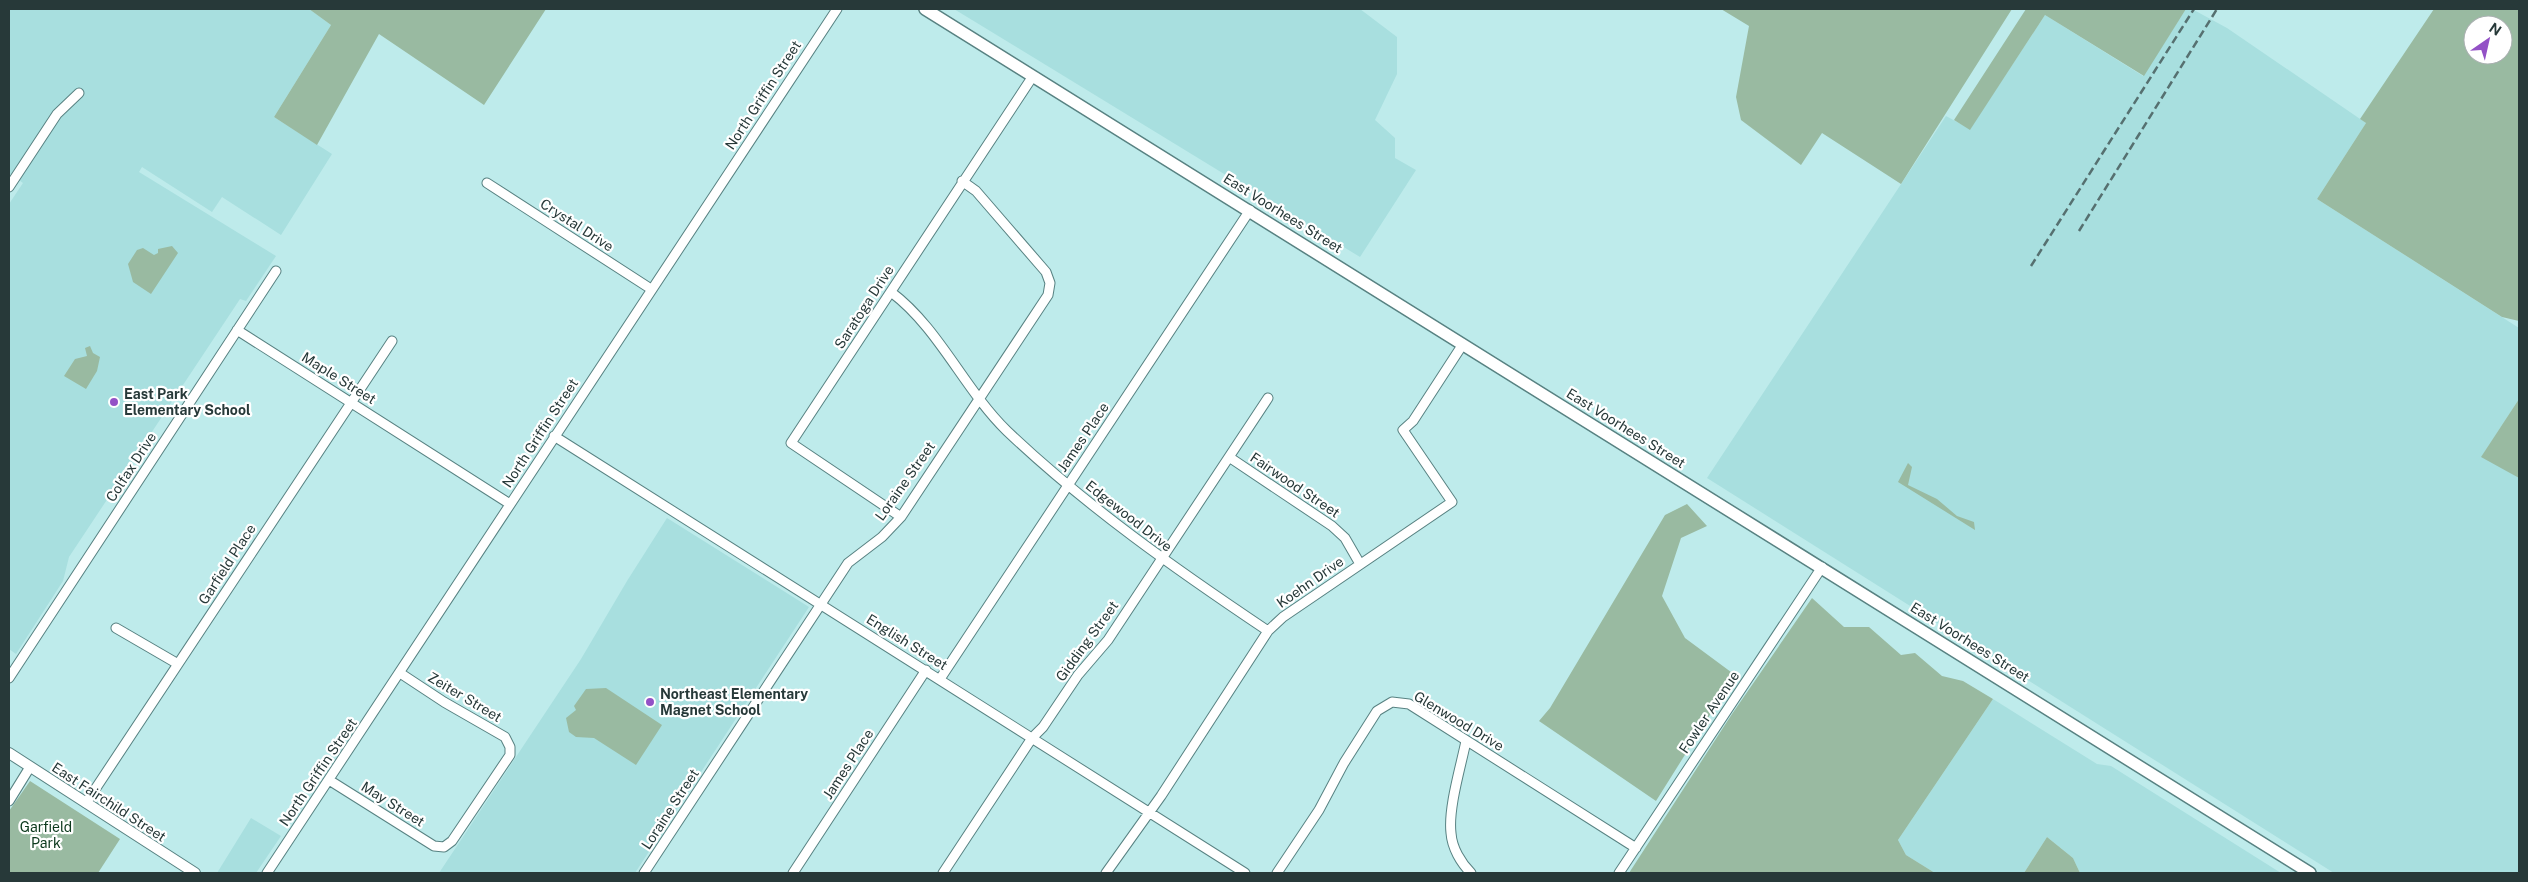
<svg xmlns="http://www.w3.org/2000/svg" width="2528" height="882" font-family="'Public Sans',sans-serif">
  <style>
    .built { fill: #a8dfdf }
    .green { fill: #99baa1; fill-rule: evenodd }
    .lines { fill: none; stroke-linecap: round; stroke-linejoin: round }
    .minor-casing { stroke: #588282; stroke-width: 11 }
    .tertiary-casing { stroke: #588282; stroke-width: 12 }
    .secondary-casing { stroke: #588282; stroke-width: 14 }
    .minor { stroke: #fff; stroke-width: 9 }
    .tertiary { stroke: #fff; stroke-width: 10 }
    .secondary { stroke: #fff; stroke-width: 11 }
    .rail { stroke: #567070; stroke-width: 2.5; stroke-dasharray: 8 4; stroke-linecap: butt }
    .poi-dot { fill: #9351c6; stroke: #fff; stroke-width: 2 }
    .labels { text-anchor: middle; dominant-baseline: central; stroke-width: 4.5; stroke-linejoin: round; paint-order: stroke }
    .street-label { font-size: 14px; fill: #273939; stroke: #fff }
    .poi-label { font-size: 14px; font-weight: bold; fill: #273939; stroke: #fff; text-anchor: start }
    .park-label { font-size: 14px; fill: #0c391d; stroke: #fff }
  </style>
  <rect width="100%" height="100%" fill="#beebeb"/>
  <path class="built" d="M9 9H309L331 25 274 117 332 154 281 235 222 197 212 212 142 167 139 172 276 256 246 301 240 299 69 557 63 581 16 654 9 649V204L23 183 9 173Z
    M954 9H1360L1397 37V74L1375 120 1395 138V158L1416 170 1360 257Z
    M2186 9H2192L2227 28 2366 123 2317 199 2519 328V399L2482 456 2519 478V873H2334L1707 478 1946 116 1970 129 2045 15 2143 76Z
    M667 518 809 607 635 873H439L581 659 627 581Z
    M1993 699 2097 764 2111 766 2281 873H2080L2073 858 2047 837 2024 873H1935L1906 855 1898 840Z
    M251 818 281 836 256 873H217Z"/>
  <path class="green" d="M309 9H546L484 105 379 34 317 145 274 117 331 25Z
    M1721 9H2012L1901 184 1822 133 1801 165 1741 120 1736 97 1749 26Z
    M2026 9H2186L2144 76 2045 15 1970 130 1954 120Z
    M2434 9H2519V321L2502 317 2317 199 2366 123 2360 119ZM2473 25H2503V55H2473Z
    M172 246 178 253 151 294 133 282 128 264 137 250 143 248 154 255 158 253V249Z
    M90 346 93 353 100 357 97 371 86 389 64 376 75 359 87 356 85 348Z
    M2519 399V478L2481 457Z
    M1908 463 1912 467 1908 485 1937 499 1957 516 1974 522 1975 530 1898 482Z
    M1687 504 1707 526 1681 538 1662 596 1685 638 1735 675 1656 801 1539 721 1550 708 1665 515Z
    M1812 598 1844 627H1869L1901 655 1915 653 1942 676 1963 681 1993 699 1898 840 1906 855 1935 873H1629L1732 714Z
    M606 688 662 725 636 765 594 738 576 737 569 732 566 718 576 710 574 706 586 689Z
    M30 781 120 839 98 873H9V811Z
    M2047 837 2073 858 2080 873H2024Z"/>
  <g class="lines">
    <defs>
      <path id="minor" d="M487 183 651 289
        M9 187 57 114 79 93
        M891 292C939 328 964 389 1007 431 1087 507 1177 570 1268 631
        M237 330 510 504
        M554 436 1245 873
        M1229 457 1332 526 1345 538 1360 564
        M901 517 791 443 1033 76
        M116 628 178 664
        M9 678 276 271
        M940 679 1250 210
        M1466 741C1461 766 1448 808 1451 833 1452 848 1461 863 1471 873
        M329 780 434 846 444 847 452 841 510 755V747L505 737 444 702 400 673
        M9 801 30 767
        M86 803 392 341
        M267 873 837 9
        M644 873 848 563 882 537 901 517 1048 295 1050 283 1046 272 976 191 962 181
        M793 873 926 670
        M943 873 1032 738 1043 727 1078 675 1108 640 1268 398
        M1106 873 1161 796 1268 631 1283 617 1452 502 1403 430 1413 421 1463 344
        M1277 873 1319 810 1344 763 1377 711 1392 702 1409 704 1636 848
        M1619 873 1822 567"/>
      <path id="tertiary" d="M9 753 195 873"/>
      <path id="secondary" d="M925 9 2310 873"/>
    </defs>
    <use href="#minor" class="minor-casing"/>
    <use href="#tertiary" class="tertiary-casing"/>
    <use href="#secondary" class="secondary-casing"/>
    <use href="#minor" class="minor"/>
    <use href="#tertiary" class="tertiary"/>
    <use href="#secondary" class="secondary"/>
    <path class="rail" d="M2079 231 2217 9
      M2031 266 2194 9"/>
  </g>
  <g class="poi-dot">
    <circle cx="114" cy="402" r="5"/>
    <circle cx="650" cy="702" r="5"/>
  </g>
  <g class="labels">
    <g class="street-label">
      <text transform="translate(763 95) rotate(-57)">North Griffin Street</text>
      <text transform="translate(1283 213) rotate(32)">East Voorhees Street</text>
      <text transform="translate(577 225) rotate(33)">Crystal Drive</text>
      <text transform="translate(864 307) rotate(-57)">Saratoga Drive</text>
      <text transform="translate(339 378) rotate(32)">Maple Street</text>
      <text transform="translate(1626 428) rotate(32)">East Voorhees Street</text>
      <text transform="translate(540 433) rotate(-57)">North Griffin Street</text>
      <text transform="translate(1083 437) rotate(-56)">James Place</text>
      <text transform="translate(131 467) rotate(-57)">Colfax Drive</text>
      <text transform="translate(905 481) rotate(-55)">Loraine Street</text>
      <text transform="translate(1295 485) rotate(34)">Fairwood Street</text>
      <text transform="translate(1129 516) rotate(38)">Edgewood Drive</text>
      <text transform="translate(227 564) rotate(-57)">Garfield Place</text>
      <text transform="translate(1310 582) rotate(-35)">Koehn Drive</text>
      <text transform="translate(1087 641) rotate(-54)">Gidding Street</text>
      <text transform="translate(907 642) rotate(32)">English Street</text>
      <text transform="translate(1970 642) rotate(32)">East Voorhees Street</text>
      <text transform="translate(465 697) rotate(31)">Zeiter Street</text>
      <text transform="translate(1709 712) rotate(-56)">Fowler Avenue</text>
      <text transform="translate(1459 721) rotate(31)">Glenwood Drive</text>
      <text transform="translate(848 764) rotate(-57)">James Place</text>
      <text transform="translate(318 772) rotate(-56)">North Griffin Street</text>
      <text transform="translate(109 802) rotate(33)">East Fairchild Street</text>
      <text transform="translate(393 804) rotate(32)">May Street</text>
      <text transform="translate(670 809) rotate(-57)">Loraine Street</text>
    </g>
    <g class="poi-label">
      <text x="124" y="394">East Park<tspan x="124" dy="16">Elementary School</tspan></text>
      <text x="660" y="694">Northeast Elementary<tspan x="660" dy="16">Magnet School</tspan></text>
    </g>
    <g class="park-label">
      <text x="46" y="827">Garfield<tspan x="46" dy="16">Park</tspan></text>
    </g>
  </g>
  <rect width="2528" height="882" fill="none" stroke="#273939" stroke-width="20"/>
  <g transform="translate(2488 40) rotate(34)"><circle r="24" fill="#ffffff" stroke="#a9b0b0"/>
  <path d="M0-4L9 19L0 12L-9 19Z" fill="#9351c6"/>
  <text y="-8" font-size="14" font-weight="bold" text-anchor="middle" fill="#273939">N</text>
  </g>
</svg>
